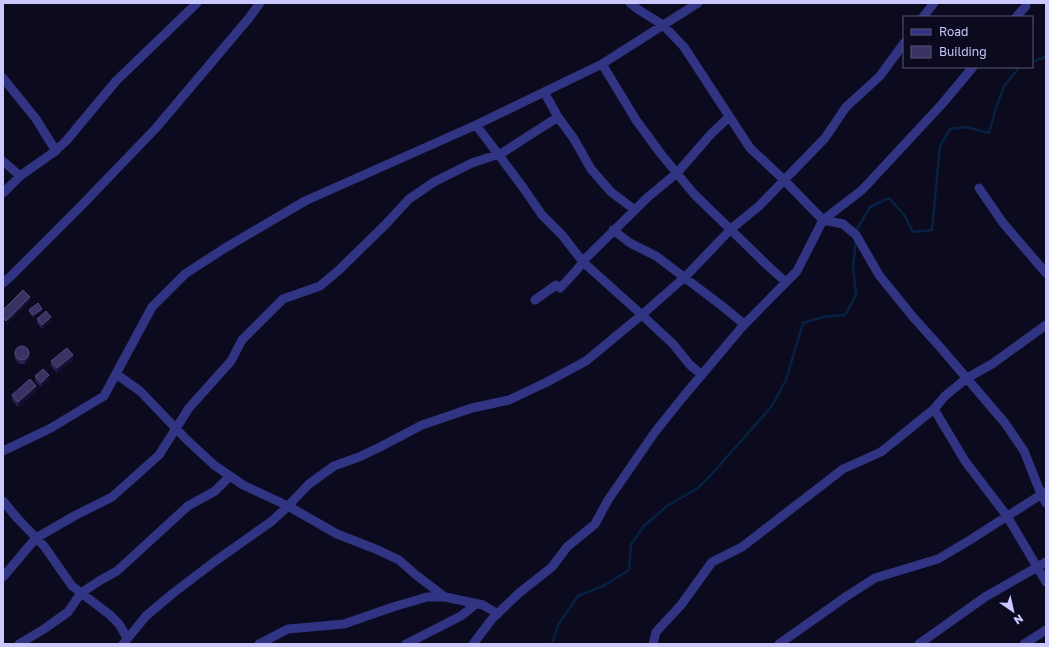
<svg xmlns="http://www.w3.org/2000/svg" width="1049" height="647" font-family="'Golos Text',sans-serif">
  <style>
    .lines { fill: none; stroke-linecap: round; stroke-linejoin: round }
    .stream { stroke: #062142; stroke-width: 2.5 }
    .minor { stroke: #303483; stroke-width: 9 }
    .wall { fill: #26214f }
    .shaded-wall { fill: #141034 }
    .building { fill: #383362; stroke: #4f4a7b }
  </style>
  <rect width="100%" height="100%" fill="#0c0a1f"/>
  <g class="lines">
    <path class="stream" d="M1032 62 1046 57
      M857 232V229L870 207 889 198 905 216 913 232 932 230 940 146 950 129 966 127 989 133 995 111 1004 86 1020 67
      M552 644 558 625 578 596 605 585 629 570 631 544 644 526 667 506 698 488 710 476 772 406 786 380 803 323 823 317 845 315 856 295 853 265 856 241"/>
    <path class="minor" d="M630 3 639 10 663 25 684 47 750 148 784 180 823 220 843 224 856 235 879 275 913 317 940 347 1005 423 1024 451 1041 494 1046 503
      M923 17 934 3
      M1016 17 1026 6
      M602 64 636 120 661 154 694 194 769 267 786 282
      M3 78 36 119 56 151
      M544 92 558 117 574 139 591 169 611 192 635 210
      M476 125 522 186 542 215 562 235 583 262 642 315 673 344 690 365 702 375
      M3 161 20 176
      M979 188 1003 223 1046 273
      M3 193 20 176 54 152 66 141 116 81 197 3
      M613 230 630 243 656 256 722 306 744 324
      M3 283 11 276 82 205 156 128 249 18 260 3
      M535 300 556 285 560 288 575 272 587 257 648 197 677 173 711 134 729 117
      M116 374 140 391 186 439 214 465 243 485 288 506 337 534 378 550 399 560 416 575 445 597
      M934 409 965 461 1007 516 1046 582
      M3 451 51 428 104 396 152 307 185 274 225 248 305 201 476 125 602 64 698 3
      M3 501 18 519 44 546 72 586 110 615 119 624 127 638
      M3 577 36 538 76 515 112 497 159 455 189 408 231 361 242 340 283 299 320 286 339 270 385 225 409 199 434 182 472 163 502 153 558 117
      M19 644 44 629 68 612 81 593 99 581 117 571 188 506 215 491 230 476
      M123 644 146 616 172 594 214 562 272 521 288 506 309 484 334 466 359 457 382 446 422 425 472 408 509 400 545 383 586 361 644 313 687 275 731 229 759 206 825 138 846 107 880 76 904 43
      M259 644 288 629 344 624 393 607 427 597H445L483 605 498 614
      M406 644 461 616 476 604
      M473 644 492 619 519 593 552 567 567 547 595 524 608 500 655 432 683 397 742 327 797 271 823 220 862 190 942 104 973 67
      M653 644 656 632 681 605 712 562 742 547 843 469 881 452 934 409 945 396 967 378 992 364 1046 325
      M779 644 847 596 875 578 938 559 970 540 1045 492
      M919 644 985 597 1046 562
      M1024 644 1046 630"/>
  </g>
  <path class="wall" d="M29 310 42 311 33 318 29 312Z
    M37 319 51 321 42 329 37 323Z
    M15 354 29 355V360L25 364H20L18 363 15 359Z
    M73 359 57 373 51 366V361Z
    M35 376 49 380 41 387 35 381Z
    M36 391 18 407 12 400V395Z"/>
  <path class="shaded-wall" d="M30 297V301L6 325V321Z
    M42 309V311L33 318V315Z
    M51 317V321L42 329V325Z
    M5 321V326L3 328V323Z
    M29 351V360L25 364V359Z
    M73 355V359L57 373V368Z
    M49 375V380L41 387V383Z
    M36 386V391L18 407V402Z"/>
  <path class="building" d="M23 290 30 297 6 321 3 318V310Z
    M38 303 42 309 33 315 29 310Z
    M46 311 51 317 42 325 37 319Z
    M15 353a7 7 0 1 1 14 0a7 7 0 1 1-14 0Z
    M67 348 73 355 57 368 51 361Z
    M43 369 49 375 41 383 35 376Z
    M30 379 36 386 18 402 12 395Z"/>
  <rect width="1049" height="647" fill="none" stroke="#cac8ff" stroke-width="8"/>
  <rect x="903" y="16" width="130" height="52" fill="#0c0a1f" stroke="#585679"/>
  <rect x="911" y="29" width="20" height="6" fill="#303483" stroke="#585679"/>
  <text x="939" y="36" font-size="12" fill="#cac8ff">Road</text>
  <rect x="911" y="46" width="20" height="12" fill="#383362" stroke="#585679"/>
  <text x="939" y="56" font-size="12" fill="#cac8ff">Building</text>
  <g transform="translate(1013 611) rotate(146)" stroke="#0c0a1f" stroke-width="3" paint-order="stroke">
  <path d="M0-3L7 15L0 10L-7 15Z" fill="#cac8ff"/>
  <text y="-6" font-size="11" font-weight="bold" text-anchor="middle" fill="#cac8ff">N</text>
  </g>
</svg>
